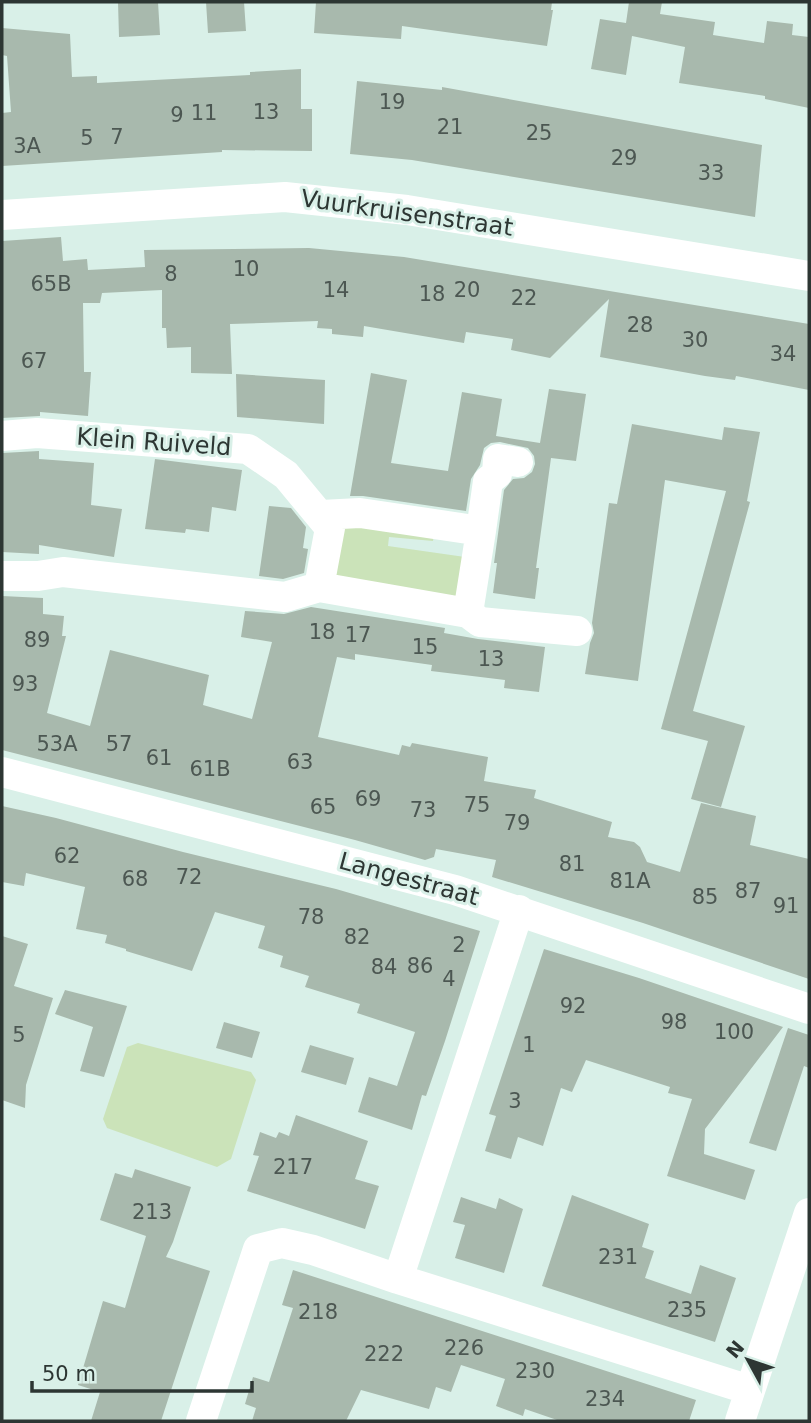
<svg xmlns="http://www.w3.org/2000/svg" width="811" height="1423" font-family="'DejaVu Sans',sans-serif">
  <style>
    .green { fill: #cbe3b9 }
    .building { fill: #a8b9ad }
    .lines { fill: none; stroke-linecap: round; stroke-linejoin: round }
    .minor { stroke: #fff; stroke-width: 30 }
    .labels { text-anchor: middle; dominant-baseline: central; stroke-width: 6; stroke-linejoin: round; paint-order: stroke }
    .number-label { font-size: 21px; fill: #4c5752 }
    .street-label { font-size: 24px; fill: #2d3633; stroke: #d9f0e8 }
  </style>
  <rect width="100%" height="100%" fill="#d9f0e8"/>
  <path class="green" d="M342 522 434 533 433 541 389 537 388 546 465 557 459 598 336 576Z
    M138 1043 251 1072 256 1080 231 1159 217 1167 107 1128 103 1119 127 1047Z"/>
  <path class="building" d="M118 2H158L160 35 119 37Z
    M206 2H244L246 31 208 33Z
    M316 2H552L551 10H553L547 46 402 26 401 39 314 33Z
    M629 2H662L660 14 715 22 713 35 764 43 767 21 793 24 792 35 809 37V108L765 99V96L679 83 685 47 632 36 626 75 591 69 600 19 626 23Z
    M2 28 70 34 72 77 97 76V83L250 75V72L301 69V109H312V151L222 150V152L2 166V113L11 112 7 56 2 55Z
    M357 81 442 90V87L762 145 755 217 412 160 350 154Z
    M61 237 63 261 87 259 88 270 145 267 144 250 309 248 404 257 809 324V390L736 376 735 380 705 376 600 357 609 299 550 358 511 350 513 339 466 332 464 343 364 326 363 337 332 334V329L317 328 318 321 262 323 230 324 232 374 191 373V347L167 348 166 328H162V290L102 293 100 303H83L84 372H91L88 416 40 412V416L2 418V241Z
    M371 373 407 380 391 463 448 471 462 392 502 399 496 436 540 443 549 389 586 394 576 461 551 458 536 568H539L535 599 493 593 497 563H494L504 490 513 479 524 478 532 472 535 464 534 456 528 448 500 442 491 443 484 448 480 465 471 479 466 511 363 496H350Z
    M236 374 325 380 324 424 237 417Z
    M632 424 722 440 724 427 760 432 747 501 750 502 693 711 745 726 721 807 691 799 708 741 661 729 726 491 665 480 638 681 585 674 590 643 594 633 592 623 609 503 617 504Z
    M39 451V459L94 463 91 505 122 509 114 557 39 545V554L2 552V453Z
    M155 459 242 470 236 511 212 507 209 532 186 529 185 533 145 529Z
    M269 506 291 508 306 527 303 548 308 549 304 573 283 579 259 576Z
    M2 596 43 598V614L64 616 62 636H66L47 713 90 726 110 650 209 675 203 705 252 719 272 642 241 637 245 611 284 614 311 607 445 628 444 633 478 639 545 647 539 692 504 688 505 680 431 671 432 665 355 654V660L337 657 318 737 399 755 402 745 410 747 412 743 488 757 484 781 536 790 534 798 612 822 608 837 634 842 640 847 647 862 680 872 701 803 756 816 750 845 809 859V979L643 923 492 877 496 860 436 849 434 857 425 860 355 840 2 750Z
    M2 806 56 818 183 852 336 889 480 931 445 1041 426 1096 422 1095 412 1130 358 1112 369 1077 397 1086 415 1032 357 1013 360 1004 305 987 309 976 280 967 283 956 258 948 265 926 215 912 192 971 126 951V949L105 943 107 935 76 929 85 887 26 873 24 886 2 882Z
    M2 936 28 944 14 986 53 998 26 1085 25 1108 2 1100Z
    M544 949 639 978 783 1027 705 1129 704 1154 755 1170 745 1200 667 1176 692 1099 668 1093 670 1087 586 1060 572 1092 561 1088 543 1146 518 1137 511 1159 485 1151 496 1116 489 1114Z
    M65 990 127 1006 104 1077 80 1071 93 1027 55 1014Z
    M224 1022 260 1032 252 1058 216 1048Z
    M788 1028 809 1035V1068L804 1066 776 1151 749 1143Z
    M310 1045 354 1058 346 1085 301 1072Z
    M296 1115 368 1141 355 1179 379 1186 365 1229 247 1191 259 1156 253 1155 260 1132 276 1138 279 1132 289 1136Z
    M135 1169 191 1187 173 1242 166 1257 210 1271 161 1421H91L100 1392 78 1385 103 1301 125 1308 146 1236 100 1220 115 1173 132 1178Z
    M572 1195 649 1224 642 1247 654 1251 645 1278 691 1294 700 1265 736 1278 715 1342 542 1286Z
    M461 1197 496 1209 499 1198 523 1209 504 1273 455 1258 465 1225 453 1222Z
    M293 1270 696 1400 689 1421H560L525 1409 523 1416 496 1406 505 1379 461 1365 451 1392 436 1387 429 1409 361 1390 346 1421H252L256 1408 245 1404 253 1377 269 1382 293 1308 282 1305Z"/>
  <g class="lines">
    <path class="minor" d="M2 215 285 197 407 210 809 276
      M2 436 37 433 248 449 286 475 330 528 319 587 285 597 63 572 38 576H2
      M321 515 360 513 481 531 468 613
      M481 531 488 481 497 474 498 459 518 462
      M319 587 468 613 480 622 577 631
      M2 772 455 890 809 1009
      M398 1279 519 910
      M201 1421 258 1249 282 1243 313 1250 398 1279 750 1390
      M740 1421 809 1213"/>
  </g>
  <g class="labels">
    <g class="number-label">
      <text x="392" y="102">19</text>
      <text x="266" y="112">13</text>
      <text x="204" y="113">11</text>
      <text x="177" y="115">9</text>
      <text x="450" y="127">21</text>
      <text x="539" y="133">25</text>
      <text x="117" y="137">7</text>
      <text x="87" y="138">5</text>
      <text x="27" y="146">3A</text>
      <text x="624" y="158">29</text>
      <text x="711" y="173">33</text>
      <text x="246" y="269">10</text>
      <text x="171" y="274">8</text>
      <text x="51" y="284">65B</text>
      <text x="336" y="290">14</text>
      <text x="467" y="290">20</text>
      <text x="432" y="294">18</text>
      <text x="524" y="298">22</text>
      <text x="640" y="325">28</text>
      <text x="695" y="340">30</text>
      <text x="783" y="354">34</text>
      <text x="34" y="361">67</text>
      <text x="322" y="632">18</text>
      <text x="358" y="635">17</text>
      <text x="37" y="640">89</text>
      <text x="425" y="647">15</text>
      <text x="491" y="659">13</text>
      <text x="25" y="684">93</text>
      <text x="57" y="744">53A</text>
      <text x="119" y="744">57</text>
      <text x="159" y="758">61</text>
      <text x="300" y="762">63</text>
      <text x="210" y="769">61B</text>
      <text x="368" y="799">69</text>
      <text x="477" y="805">75</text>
      <text x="323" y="807">65</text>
      <text x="423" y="810">73</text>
      <text x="517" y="823">79</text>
      <text x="67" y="856">62</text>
      <text x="572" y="864">81</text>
      <text x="189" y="877">72</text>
      <text x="135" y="879">68</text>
      <text x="630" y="881">81A</text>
      <text x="748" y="891">87</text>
      <text x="705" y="897">85</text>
      <text x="786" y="906">91</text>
      <text x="311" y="917">78</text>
      <text x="357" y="937">82</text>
      <text x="459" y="945">2</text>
      <text x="420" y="966">86</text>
      <text x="384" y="967">84</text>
      <text x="449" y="979">4</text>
      <text x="573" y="1006">92</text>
      <text x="674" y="1022">98</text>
      <text x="734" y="1032">100</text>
      <text x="19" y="1035">5</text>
      <text x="529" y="1045">1</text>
      <text x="515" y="1101">3</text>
      <text x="293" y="1167">217</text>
      <text x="152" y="1212">213</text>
      <text x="618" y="1257">231</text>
      <text x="687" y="1310">235</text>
      <text x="318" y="1312">218</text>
      <text x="464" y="1348">226</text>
      <text x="384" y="1354">222</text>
      <text x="535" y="1371">230</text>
      <text x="605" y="1399">234</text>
    </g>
    <g class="street-label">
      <text transform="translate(407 213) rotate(8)">Vuurkruisenstraat</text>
      <text transform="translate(154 442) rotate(4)">Klein Ruiveld</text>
      <text transform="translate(409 879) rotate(15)">Langestraat</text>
    </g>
  </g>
  <rect width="811" height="1423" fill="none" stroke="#2d3633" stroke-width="7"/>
  <g transform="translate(748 1360) rotate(310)" stroke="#d9f0e8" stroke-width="5" paint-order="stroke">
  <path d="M0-5L12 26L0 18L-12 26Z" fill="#2d3633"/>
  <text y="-10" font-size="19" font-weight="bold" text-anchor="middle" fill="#2d3633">N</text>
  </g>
  <path d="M32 1381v10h220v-10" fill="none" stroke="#2d3633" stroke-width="3.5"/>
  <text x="42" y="1381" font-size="21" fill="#2d3633" stroke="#d9f0e8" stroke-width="5" paint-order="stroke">50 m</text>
</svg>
